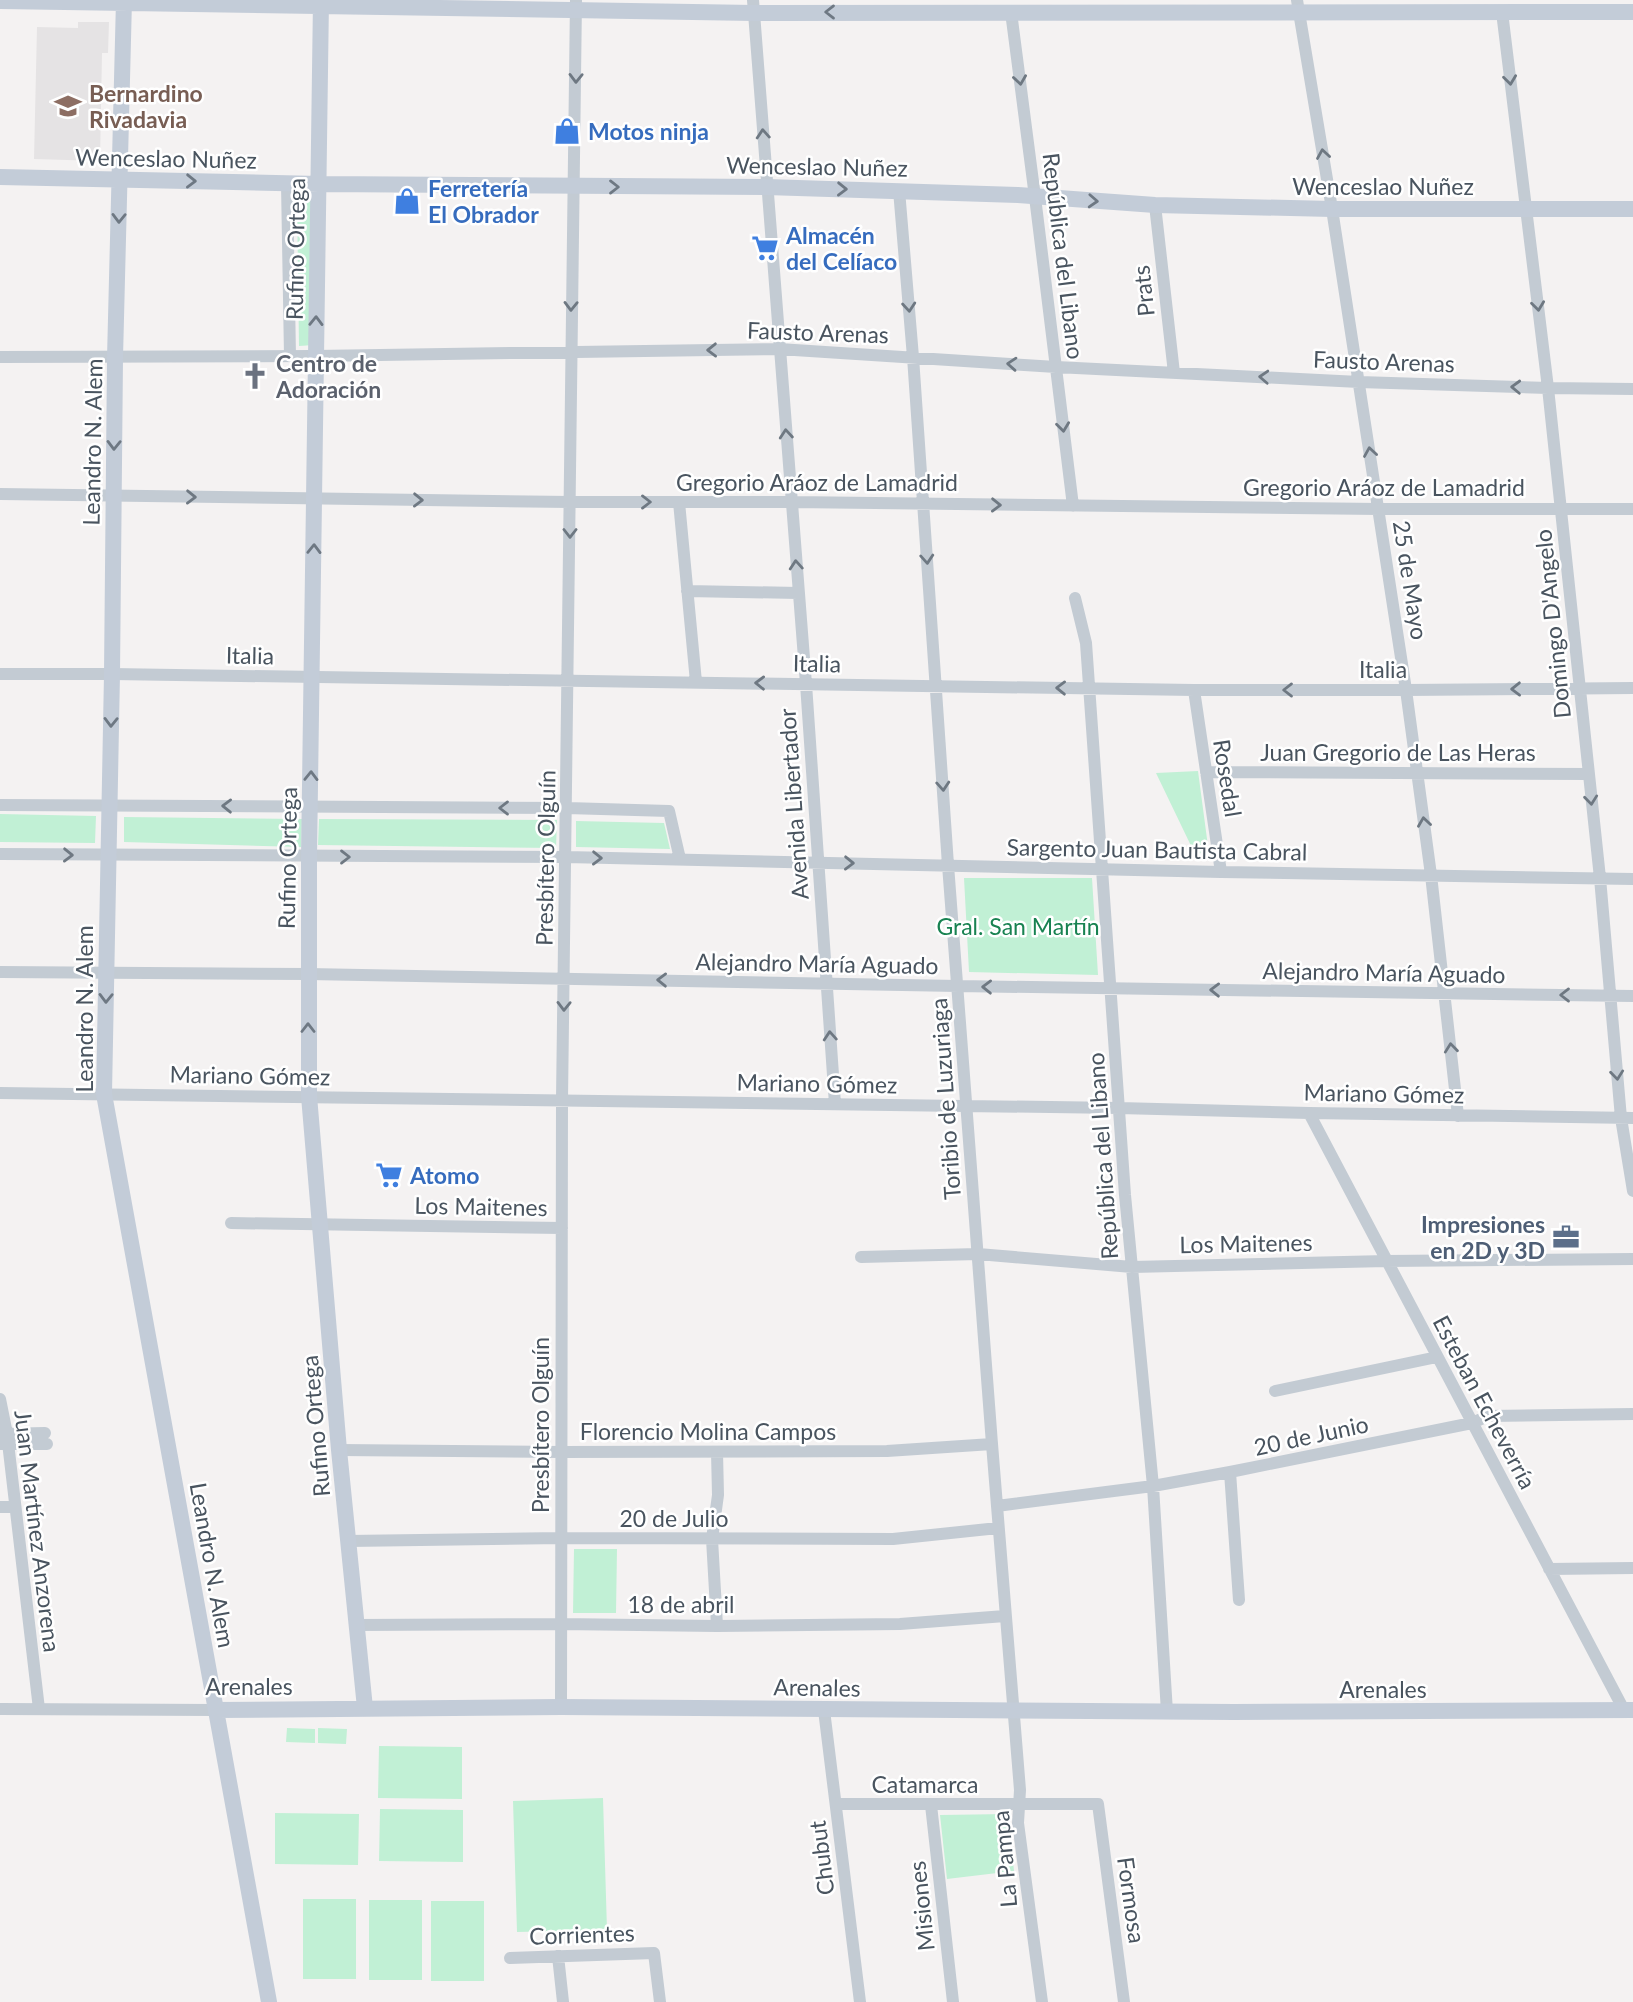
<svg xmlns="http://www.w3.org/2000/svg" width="1633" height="2002" font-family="Lato,sans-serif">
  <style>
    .education { fill: #e5e3e4 }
    .green { fill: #c1f0d5 }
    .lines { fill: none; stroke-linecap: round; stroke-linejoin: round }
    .street { stroke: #c3cbd3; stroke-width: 12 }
    .secondary { stroke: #c3ccd8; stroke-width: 16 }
    .oneway { stroke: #6e7883 }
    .oneway2 { stroke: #6e7882 }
    .labels { text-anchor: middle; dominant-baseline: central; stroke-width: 5; stroke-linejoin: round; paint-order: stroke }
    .education-label { font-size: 23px; font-weight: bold; fill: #785e54; stroke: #fff; text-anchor: start }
    .shop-label { font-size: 23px; font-weight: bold; fill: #366cbe; stroke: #fff; text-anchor: start }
    .street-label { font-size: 23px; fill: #49545f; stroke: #fff }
    .worship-label { font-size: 23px; font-weight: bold; fill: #5b616d; stroke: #fff; text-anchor: start }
    .park-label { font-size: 23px; fill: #188251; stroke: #fff }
    .service-label { font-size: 23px; font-weight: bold; fill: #4e5e75; stroke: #fff; text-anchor: end }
  </style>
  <rect width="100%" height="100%" fill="#f4f2f2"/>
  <path class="education" d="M78 22H109L108 53H102L100 161 34 159 37 27 78 28Z"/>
  <path class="green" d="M318 194 314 345 299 346 297 200Z
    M1198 771 1209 854 1194 852 1156 773Z
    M0 814 96 816 95 843 0 842Z
    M124 817 302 819 301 847 124 842Z
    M319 819 557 820 556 848 318 845Z
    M576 821 664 823 670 849 576 847Z
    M964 878H1092L1098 975 969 972Z
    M574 1549H617L616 1613H573Z
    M287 1728 315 1729V1743L286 1742Z
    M318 1728 347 1729 346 1744 318 1743Z
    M379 1746 462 1747V1799L378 1798Z
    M603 1798 607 1930 517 1932 513 1801Z
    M380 1809 463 1810V1862L379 1861Z
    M275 1813 359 1814 358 1865 275 1864Z
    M1008 1814 1014 1871 947 1879 940 1815Z
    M303 1899H356V1979H303Z
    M369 1900H422V1980H369Z
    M431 1901H484V1981H431Z"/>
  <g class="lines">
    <path class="street" d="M753 0 806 684 835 1104
      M1297 0 1332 209 1406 690 1431 875 1458 1116
      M1011 12 1035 197 1073 506
      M1502 12 1548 388 1600 878 1621 1118 1633 1191
      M287 184 290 356
      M899 190 913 357 948 865 992 1444 1020 1790 1018 1823 1042 2002
      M1155 205 1174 373
      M0 357 315 356 779 349 1056 367 1359 382 1548 388 1633 389
      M0 494 570 502H792L1379 509H1633
      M679 502 696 682
      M687 591 798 593
      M1075 598 1086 643 1125 1195 1153 1486 1167 1712
      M0 674H112L1194 690H1406L1633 688
      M1194 690 1221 872
      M1206 772 1589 774
      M0 805 567 808 669 811 680 859
      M0 854 566 857 1221 872 1633 879
      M0 972 308 974 958 986 1633 996
      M0 1093 1119 1108 1309 1113 1633 1118
      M1309 1113 1624 1710
      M231 1223 562 1228
      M861 1257 978 1254 1132 1267 1386 1261 1633 1259
      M1275 1391 1437 1357
      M0 1399 7 1434 39 1709
      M0 1434 45 1433
      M0 1444H47
      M339 1450 561 1452 887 1451 992 1444
      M1230 1472 1239 1600
      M997 1506 1153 1486 1230 1472 1472 1423 1488 1416 1633 1414
      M0 1507H15
      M348 1541 561 1538 893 1539 998 1528
      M1549 1569 1633 1568
      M356 1625 560 1624 717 1626 900 1624 1005 1616
      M717 1626 712 1539 718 1495 717 1452
      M561 1707 562 1100 576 0
      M0 1709 216 1710
      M824 1710 860 2002
      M836 1804H1098L1124 2002
      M931 1805 953 2002
      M558 1956 563 2002
      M510 1958 654 1953 660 2002"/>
    <path class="secondary" d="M124 0 115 358 112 674 104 1094 269 2002
      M321 0 309 857V1096L339 1450 365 1708
      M0 1 754 13 1633 12
      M0 177 319 184 766 187 1018 195 1155 205 1332 209H1633
      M216 1710 561 1707 1234 1712 1633 1710"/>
  </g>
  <defs><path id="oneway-chevron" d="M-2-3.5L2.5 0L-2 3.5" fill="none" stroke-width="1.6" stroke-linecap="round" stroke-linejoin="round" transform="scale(1.75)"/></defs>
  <g class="oneway">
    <use href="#oneway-chevron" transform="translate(830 12) rotate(180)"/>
    <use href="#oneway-chevron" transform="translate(191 181) rotate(1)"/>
    <use href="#oneway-chevron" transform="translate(614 187)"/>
    <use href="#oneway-chevron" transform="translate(842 189) rotate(1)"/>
    <use href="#oneway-chevron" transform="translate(1093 201) rotate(3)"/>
    <use href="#oneway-chevron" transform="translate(119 218) rotate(91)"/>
    <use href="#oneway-chevron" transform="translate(316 321) rotate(-89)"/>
    <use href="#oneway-chevron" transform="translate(114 445) rotate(91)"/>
    <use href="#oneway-chevron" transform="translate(314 549) rotate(-89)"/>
    <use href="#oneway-chevron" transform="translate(111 722) rotate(91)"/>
    <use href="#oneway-chevron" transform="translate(311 776) rotate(-89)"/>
    <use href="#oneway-chevron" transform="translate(106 998) rotate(91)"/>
    <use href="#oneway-chevron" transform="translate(308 1028) rotate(-90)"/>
  </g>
  <g class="oneway2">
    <use href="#oneway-chevron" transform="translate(576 78) rotate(91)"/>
    <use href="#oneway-chevron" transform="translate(1020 80) rotate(82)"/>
    <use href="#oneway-chevron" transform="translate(1510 80) rotate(83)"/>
    <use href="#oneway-chevron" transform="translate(763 134) rotate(-94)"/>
    <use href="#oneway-chevron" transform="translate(1323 154) rotate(-99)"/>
    <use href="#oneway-chevron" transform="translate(571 306) rotate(91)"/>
    <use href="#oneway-chevron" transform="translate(1538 306) rotate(83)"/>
    <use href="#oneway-chevron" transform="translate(909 307) rotate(85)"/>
    <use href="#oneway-chevron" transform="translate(712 350) rotate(179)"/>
    <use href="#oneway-chevron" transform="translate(1012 364) rotate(-176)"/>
    <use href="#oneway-chevron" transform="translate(1264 377) rotate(-177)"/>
    <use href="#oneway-chevron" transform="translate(1516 387) rotate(-178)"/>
    <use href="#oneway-chevron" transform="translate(1063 427) rotate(83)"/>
    <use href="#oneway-chevron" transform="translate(786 434) rotate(-95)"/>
    <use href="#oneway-chevron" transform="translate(1370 452) rotate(-99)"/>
    <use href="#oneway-chevron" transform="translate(191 497) rotate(1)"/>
    <use href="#oneway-chevron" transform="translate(418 500) rotate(1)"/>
    <use href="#oneway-chevron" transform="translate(646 502)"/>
    <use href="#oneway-chevron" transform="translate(996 505) rotate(1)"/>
    <use href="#oneway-chevron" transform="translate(570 533) rotate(90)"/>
    <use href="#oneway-chevron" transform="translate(927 559) rotate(86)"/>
    <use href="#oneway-chevron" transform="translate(796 565) rotate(-94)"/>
    <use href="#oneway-chevron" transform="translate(760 683) rotate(-179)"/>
    <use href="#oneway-chevron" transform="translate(1061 688) rotate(-179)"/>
    <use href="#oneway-chevron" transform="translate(1516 689) rotate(179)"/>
    <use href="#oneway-chevron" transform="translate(1288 690) rotate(-180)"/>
    <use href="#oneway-chevron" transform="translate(943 786) rotate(86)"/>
    <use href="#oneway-chevron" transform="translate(1591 800) rotate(84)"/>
    <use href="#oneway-chevron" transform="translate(227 806) rotate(-179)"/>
    <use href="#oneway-chevron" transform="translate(504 808) rotate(-180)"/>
    <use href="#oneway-chevron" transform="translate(1424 822) rotate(-98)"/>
    <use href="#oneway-chevron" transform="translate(68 855) rotate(1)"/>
    <use href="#oneway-chevron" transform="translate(345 857)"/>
    <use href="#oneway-chevron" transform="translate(597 858) rotate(1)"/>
    <use href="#oneway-chevron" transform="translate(849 863) rotate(1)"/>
    <use href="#oneway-chevron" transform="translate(662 980) rotate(-179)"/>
    <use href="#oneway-chevron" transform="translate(987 987) rotate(-179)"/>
    <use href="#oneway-chevron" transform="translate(1215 990) rotate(-179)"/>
    <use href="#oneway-chevron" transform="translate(1565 995) rotate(-180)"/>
    <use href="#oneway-chevron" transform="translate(564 1006) rotate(91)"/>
    <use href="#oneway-chevron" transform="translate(830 1036) rotate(-94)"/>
    <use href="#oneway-chevron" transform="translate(1451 1048) rotate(-96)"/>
    <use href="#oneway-chevron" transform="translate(1617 1075) rotate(84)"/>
  </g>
  <defs>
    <symbol id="school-bare" viewBox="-9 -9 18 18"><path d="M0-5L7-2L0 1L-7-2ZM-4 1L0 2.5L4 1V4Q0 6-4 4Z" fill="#8d6e63" stroke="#fff" stroke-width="2.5" paint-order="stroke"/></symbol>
    <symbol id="shop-bare" viewBox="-9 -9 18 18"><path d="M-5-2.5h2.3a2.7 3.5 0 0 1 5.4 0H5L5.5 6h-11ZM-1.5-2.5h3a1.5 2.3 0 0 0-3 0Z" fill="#3f7fe0" stroke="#fff" stroke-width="2.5" paint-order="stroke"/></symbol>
    <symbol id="supermarket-bare" viewBox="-9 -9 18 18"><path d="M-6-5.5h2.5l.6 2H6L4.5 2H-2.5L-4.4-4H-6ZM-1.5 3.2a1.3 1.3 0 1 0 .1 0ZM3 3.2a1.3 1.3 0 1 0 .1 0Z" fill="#3f7fe0" stroke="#fff" stroke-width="2.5" paint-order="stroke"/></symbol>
    <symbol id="church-bare" viewBox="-9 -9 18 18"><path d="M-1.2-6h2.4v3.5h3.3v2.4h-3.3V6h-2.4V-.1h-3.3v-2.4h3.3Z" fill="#6b7280" stroke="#fff" stroke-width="2.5" paint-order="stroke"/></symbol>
    <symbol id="office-bare" viewBox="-9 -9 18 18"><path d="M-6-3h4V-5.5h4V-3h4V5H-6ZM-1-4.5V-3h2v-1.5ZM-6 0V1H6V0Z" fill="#5c6f8a" stroke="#fff" stroke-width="2.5" paint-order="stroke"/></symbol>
  </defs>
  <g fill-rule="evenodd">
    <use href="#school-bare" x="49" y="87" width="38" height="38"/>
    <use href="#shop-bare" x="548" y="112" width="38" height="38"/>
    <use href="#shop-bare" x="388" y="182" width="38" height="38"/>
    <use href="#supermarket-bare" x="746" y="229" width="38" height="38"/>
    <use href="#church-bare" x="236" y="357" width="38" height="38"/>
    <use href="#supermarket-bare" x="370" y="1156" width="38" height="38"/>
    <use href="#office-bare" x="1547" y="1218" width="38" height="38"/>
  </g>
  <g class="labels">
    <g class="education-label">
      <text x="89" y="93">Bernardino<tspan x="89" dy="26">Rivadavia</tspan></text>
    </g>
    <g class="shop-label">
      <text x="588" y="131">Motos ninja</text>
      <text x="428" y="188">Ferretería<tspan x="428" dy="26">El Obrador</tspan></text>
      <text x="786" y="235">Almacén<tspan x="786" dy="26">del Celíaco</tspan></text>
      <text x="410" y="1175">Atomo</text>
    </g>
    <g class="street-label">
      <text transform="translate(166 158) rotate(1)">Wenceslao Nuñez</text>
      <text transform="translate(817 166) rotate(1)">Wenceslao Nuñez</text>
      <text x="1383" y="186">Wenceslao Nuñez</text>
      <text transform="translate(295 249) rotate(-89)">Rufino Ortega</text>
      <text transform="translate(1064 256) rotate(83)">República del Libano</text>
      <text transform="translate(1143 291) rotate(-96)">Prats</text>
      <text transform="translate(818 332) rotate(2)">Fausto Arenas</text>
      <text transform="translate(1384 361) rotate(2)">Fausto Arenas</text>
      <text transform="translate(92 442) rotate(-89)">Leandro N. Alem</text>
      <text x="817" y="482">Gregorio Aráoz de Lamadrid</text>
      <text x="1384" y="487">Gregorio Aráoz de Lamadrid</text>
      <text transform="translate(1411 580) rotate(81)">25 de Mayo</text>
      <text transform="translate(1552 624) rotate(-96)">Domingo D'Angelo</text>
      <text transform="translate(250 655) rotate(1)">Italia</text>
      <text transform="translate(817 663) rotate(1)">Italia</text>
      <text x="1383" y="669">Italia</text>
      <text x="1398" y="752">Juan Gregorio de Las Heras</text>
      <text transform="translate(1228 778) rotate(81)">Rosedal</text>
      <text transform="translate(793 804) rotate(-94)">Avenida Libertador</text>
      <text transform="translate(1157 849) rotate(1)">Sargento Juan Bautista Cabral</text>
      <text transform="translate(287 858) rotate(-89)">Rufino Ortega</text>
      <text transform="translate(545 858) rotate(-89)">Presbítero Olguín</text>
      <text transform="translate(817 963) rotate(1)">Alejandro María Aguado</text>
      <text transform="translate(1384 972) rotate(1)">Alejandro María Aguado</text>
      <text transform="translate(84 1009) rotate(-90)">Leandro N. Alem</text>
      <text transform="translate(250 1075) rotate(1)">Mariano Gómez</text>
      <text transform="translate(817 1083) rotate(1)">Mariano Gómez</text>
      <text transform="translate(1384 1093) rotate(1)">Mariano Gómez</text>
      <text transform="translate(945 1099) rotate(-94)">Toribio de Luzuriaga</text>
      <text transform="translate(1102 1156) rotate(-94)">República del Libano</text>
      <text transform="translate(481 1206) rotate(1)">Los Maitenes</text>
      <text transform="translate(1246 1243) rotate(-1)">Los Maitenes</text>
      <text transform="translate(1485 1402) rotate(62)">Esteban Echeverría</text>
      <text transform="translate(540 1425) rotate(-90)">Presbítero Olguín</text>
      <text transform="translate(315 1426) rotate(-95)">Rufino Ortega</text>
      <text x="708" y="1431">Florencio Molina Campos</text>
      <text transform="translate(1311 1435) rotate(-12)">20 de Junio</text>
      <text x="674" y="1518">20 de Julio</text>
      <text transform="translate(38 1531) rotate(83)">Juan Martínez Anzorena</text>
      <text transform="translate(213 1565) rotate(80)">Leandro N. Alem</text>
      <text x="681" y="1604">18 de abril</text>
      <text x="249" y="1686">Arenales</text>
      <text transform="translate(817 1687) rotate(1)">Arenales</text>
      <text x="1383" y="1689">Arenales</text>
      <text x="925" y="1784">Catamarca</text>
      <text transform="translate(821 1858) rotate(-97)">Chubut</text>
      <text transform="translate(1004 1859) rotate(-95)">La Pampa</text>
      <text transform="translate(1132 1900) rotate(82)">Formosa</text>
      <text transform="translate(921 1906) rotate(-96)">Misiones</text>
      <text transform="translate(582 1934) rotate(-2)">Corrientes</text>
    </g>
    <g class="worship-label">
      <text x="276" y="363">Centro de<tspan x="276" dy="26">Adoración</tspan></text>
    </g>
    <g class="park-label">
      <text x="1018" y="926">Gral. San Martín</text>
    </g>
    <g class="service-label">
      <text x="1545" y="1224">Impresiones<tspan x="1545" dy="26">en 2D y 3D</tspan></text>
    </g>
  </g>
</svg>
